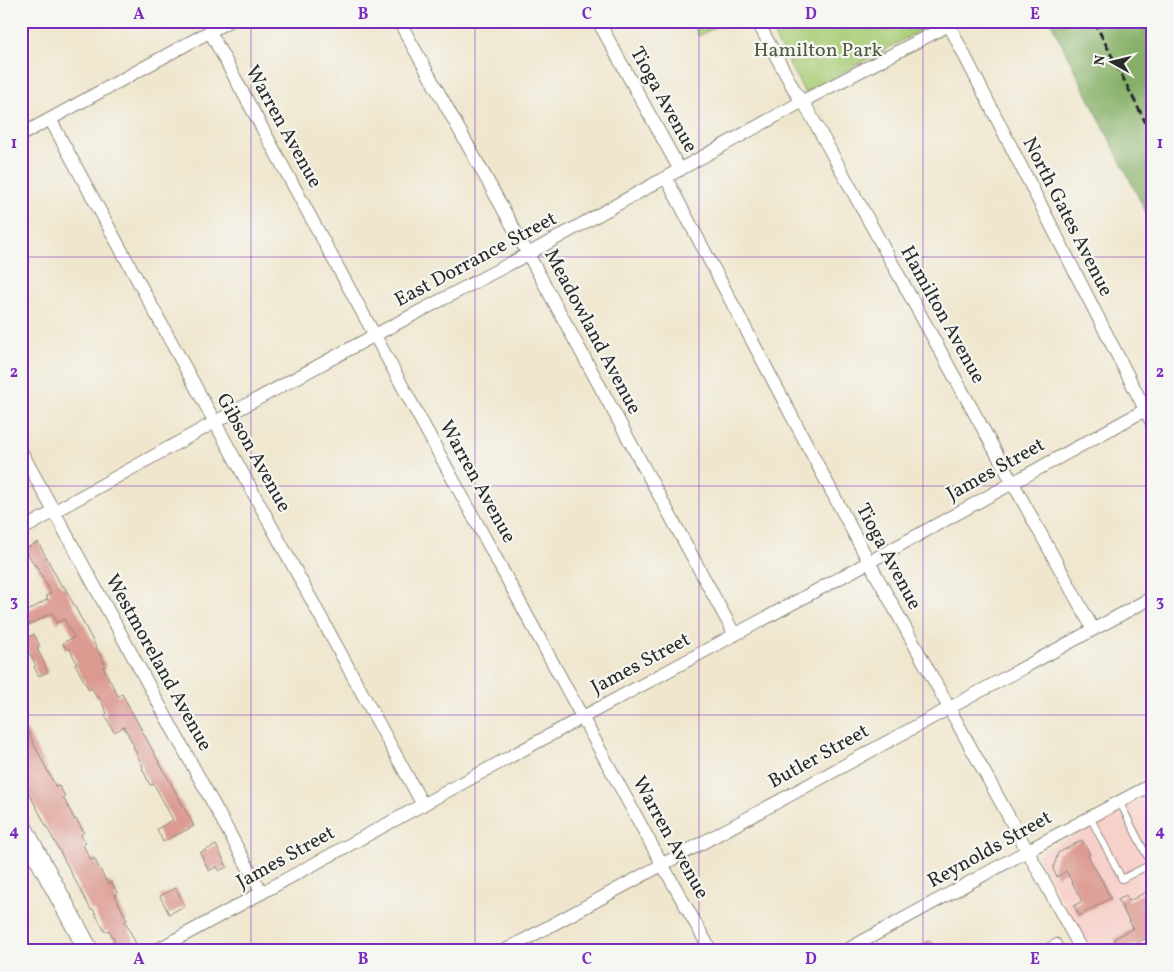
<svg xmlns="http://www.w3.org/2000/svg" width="1174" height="972" font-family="Vollkorn,serif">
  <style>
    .built { fill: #f7d0ca }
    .green { fill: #a8cd76; stroke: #6a7c50 }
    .forest { fill: #86b067; stroke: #586e49 }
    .building { fill: #db9990 }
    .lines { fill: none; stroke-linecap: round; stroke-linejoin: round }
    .service-casing { stroke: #8d887c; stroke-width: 8 }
    .minor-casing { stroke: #8d887c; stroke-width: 14 }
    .secondary-casing { stroke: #8d887c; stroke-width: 21 }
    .service { stroke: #fff; stroke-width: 6 }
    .minor { stroke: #fff; stroke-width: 12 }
    .secondary { stroke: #fff; stroke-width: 19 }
    .rail { stroke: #2b2b2b; stroke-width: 3; stroke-dasharray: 8 4; stroke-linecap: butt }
    .grid { fill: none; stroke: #7b2cbf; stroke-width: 1; stroke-opacity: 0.55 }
    .labels { text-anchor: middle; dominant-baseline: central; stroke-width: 4.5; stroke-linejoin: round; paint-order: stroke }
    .park-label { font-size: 20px; fill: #505c42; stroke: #f6f6f2 }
    .street-label { font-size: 20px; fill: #2b2b2b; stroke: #f6f6f2 }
    .neatline { fill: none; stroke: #7b2cbf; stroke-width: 2 }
    .grid-label { font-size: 16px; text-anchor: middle; font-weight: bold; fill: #7b2cbf }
  </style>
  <rect width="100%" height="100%" fill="#f6f6f2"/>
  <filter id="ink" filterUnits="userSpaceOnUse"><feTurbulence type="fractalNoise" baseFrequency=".02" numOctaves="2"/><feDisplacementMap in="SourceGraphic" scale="10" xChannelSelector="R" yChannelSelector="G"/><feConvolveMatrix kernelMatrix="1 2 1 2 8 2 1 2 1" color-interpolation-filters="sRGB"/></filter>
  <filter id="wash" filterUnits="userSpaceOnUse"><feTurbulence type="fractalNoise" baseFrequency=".0096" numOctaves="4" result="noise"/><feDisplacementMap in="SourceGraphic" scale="20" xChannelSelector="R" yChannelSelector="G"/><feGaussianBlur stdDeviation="1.12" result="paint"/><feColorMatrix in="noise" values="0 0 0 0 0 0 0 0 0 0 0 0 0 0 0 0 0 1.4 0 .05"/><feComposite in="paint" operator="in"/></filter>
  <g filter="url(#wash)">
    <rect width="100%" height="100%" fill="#efe6cd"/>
    <path class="built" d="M1153 791V951H1090L1037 855Z"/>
    <path class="green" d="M691 21H727L699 36Z
      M766 21H938L805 93Z"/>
    <path class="forest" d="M1050 21H1142L1153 42V226Z"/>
    <g id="blocks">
      <path class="building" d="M38 542 62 587 64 586 106 666 103 667 118 696 122 694 194 826 163 842 157 829 173 820 154 784 150 785 142 768 143 767 133 747 134 746 124 727 114 732 105 715 107 713 99 697 97 698 92 688 89 690 75 664 77 663 69 648 66 650 63 643 74 637 64 619 57 623 52 613 21 629V615L48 599 46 596 51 593 36 565 35 566 25 549Z
        M34 634 40 646 37 648 48 672 39 676 34 667 36 666 23 640Z
        M27 730 48 772 56 787 59 786 65 796 63 797 75 820 76 819 84 832 81 834V835L86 843 83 845 91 860 94 858 106 881 107 880 109 884 111 882 118 894 115 895 116 898 127 920 125 921 136 944 122 951H121L118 946H117L109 930 105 932 93 909 91 910 24 784 26 783 21 774V733Z
        M1082 840 1090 854 1088 855 1111 898 1079 916 1074 906 1082 901 1066 871 1057 877 1053 869 1058 853Z
        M216 845 227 867 219 871 217 866 209 871 200 853Z
        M176 888 185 906 169 914 160 896Z
        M1146 892 1153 905V934L1123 951H1120L1114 939 1133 928 1118 900 1126 895 1129 901Z
        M930 940 936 951H910Z"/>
    </g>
  </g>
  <g filter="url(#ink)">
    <use href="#blocks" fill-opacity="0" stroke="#8d887c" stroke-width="1"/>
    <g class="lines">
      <defs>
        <path id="service" d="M1090 817 1122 879 1151 864 1119 801
          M1039 951 1057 942 1062 951"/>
        <path id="minor" d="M399 21 528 254 735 635
          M598 21 680 170
          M757 21 797 95 803 101 1093 629
          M210 32 662 864 711 951
          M50 119 423 805
          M21 135 229 21
          M666 178 869 562 1021 839 1082 951
          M21 451 262 893
          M21 530 215 422 375 335 528 254 803 101 949 25 1153 425
          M155 951 583 717 869 562 1145 410
          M504 951 1153 597
          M845 951 1038 845 1153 784"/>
        <path id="secondary" d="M21 825 89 951"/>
      </defs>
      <use href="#service" class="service-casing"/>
      <use href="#minor" class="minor-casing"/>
      <use href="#secondary" class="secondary-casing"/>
      <use href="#service" class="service"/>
      <use href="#minor" class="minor"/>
      <use href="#secondary" class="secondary"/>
      <path class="rail" d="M1094 21 1153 137"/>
    </g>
  </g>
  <path class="grid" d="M251 21V951M475 21V951M699 21V951M923 21V951M21 257H1153M21 486H1153M21 715H1153"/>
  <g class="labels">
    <g class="park-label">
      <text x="818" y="51">Hamilton Park</text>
    </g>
    <g class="street-label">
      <text transform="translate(663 100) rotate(61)">Tioga Avenue</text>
      <text transform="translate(283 127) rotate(61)">Warren Avenue</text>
      <text transform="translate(1067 217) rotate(63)">North Gates Avenue</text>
      <text transform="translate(476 260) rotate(-28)">East Dorrance Street</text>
      <text transform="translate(942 315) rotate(61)">Hamilton Avenue</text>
      <text transform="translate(592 332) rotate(62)">Meadowland Avenue</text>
      <text transform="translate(253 453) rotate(61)">Gibson Avenue</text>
      <text transform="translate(996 470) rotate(-29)">James Street</text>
      <text transform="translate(477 482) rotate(61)">Warren Avenue</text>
      <text transform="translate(888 557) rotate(62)">Tioga Avenue</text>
      <text transform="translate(158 663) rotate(61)">Westmoreland Avenue</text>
      <text transform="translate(641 664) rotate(-28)">James Street</text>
      <text transform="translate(819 757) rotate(-29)">Butler Street</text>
      <text transform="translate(670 838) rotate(61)">Warren Avenue</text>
      <text transform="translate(990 850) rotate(-29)">Reynolds Street</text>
      <text transform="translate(286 858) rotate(-29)">James Street</text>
    </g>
  </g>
  <rect width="1174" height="972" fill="none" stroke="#f6f6f2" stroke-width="55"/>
  <g transform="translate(1112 62) rotate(278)" stroke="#f6f6f2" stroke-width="4" paint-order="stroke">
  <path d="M0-4L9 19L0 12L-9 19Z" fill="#2b2b2b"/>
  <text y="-8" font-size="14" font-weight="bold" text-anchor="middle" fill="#2b2b2b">N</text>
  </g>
  <rect x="28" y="28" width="1118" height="916" class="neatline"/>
  <g class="grid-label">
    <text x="139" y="19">A</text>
    <text x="363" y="19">B</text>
    <text x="587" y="19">C</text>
    <text x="811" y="19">D</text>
    <text x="1035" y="19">E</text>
    <text x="14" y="148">1</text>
    <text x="1160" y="148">1</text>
    <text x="14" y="377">2</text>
    <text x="1160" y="377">2</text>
    <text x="14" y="606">3</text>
    <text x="1160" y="606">3</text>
    <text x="14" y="836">4</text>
    <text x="1160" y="836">4</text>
    <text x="139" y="964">A</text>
    <text x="363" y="964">B</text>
    <text x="587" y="964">C</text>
    <text x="811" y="964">D</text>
    <text x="1035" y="964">E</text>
  </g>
</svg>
